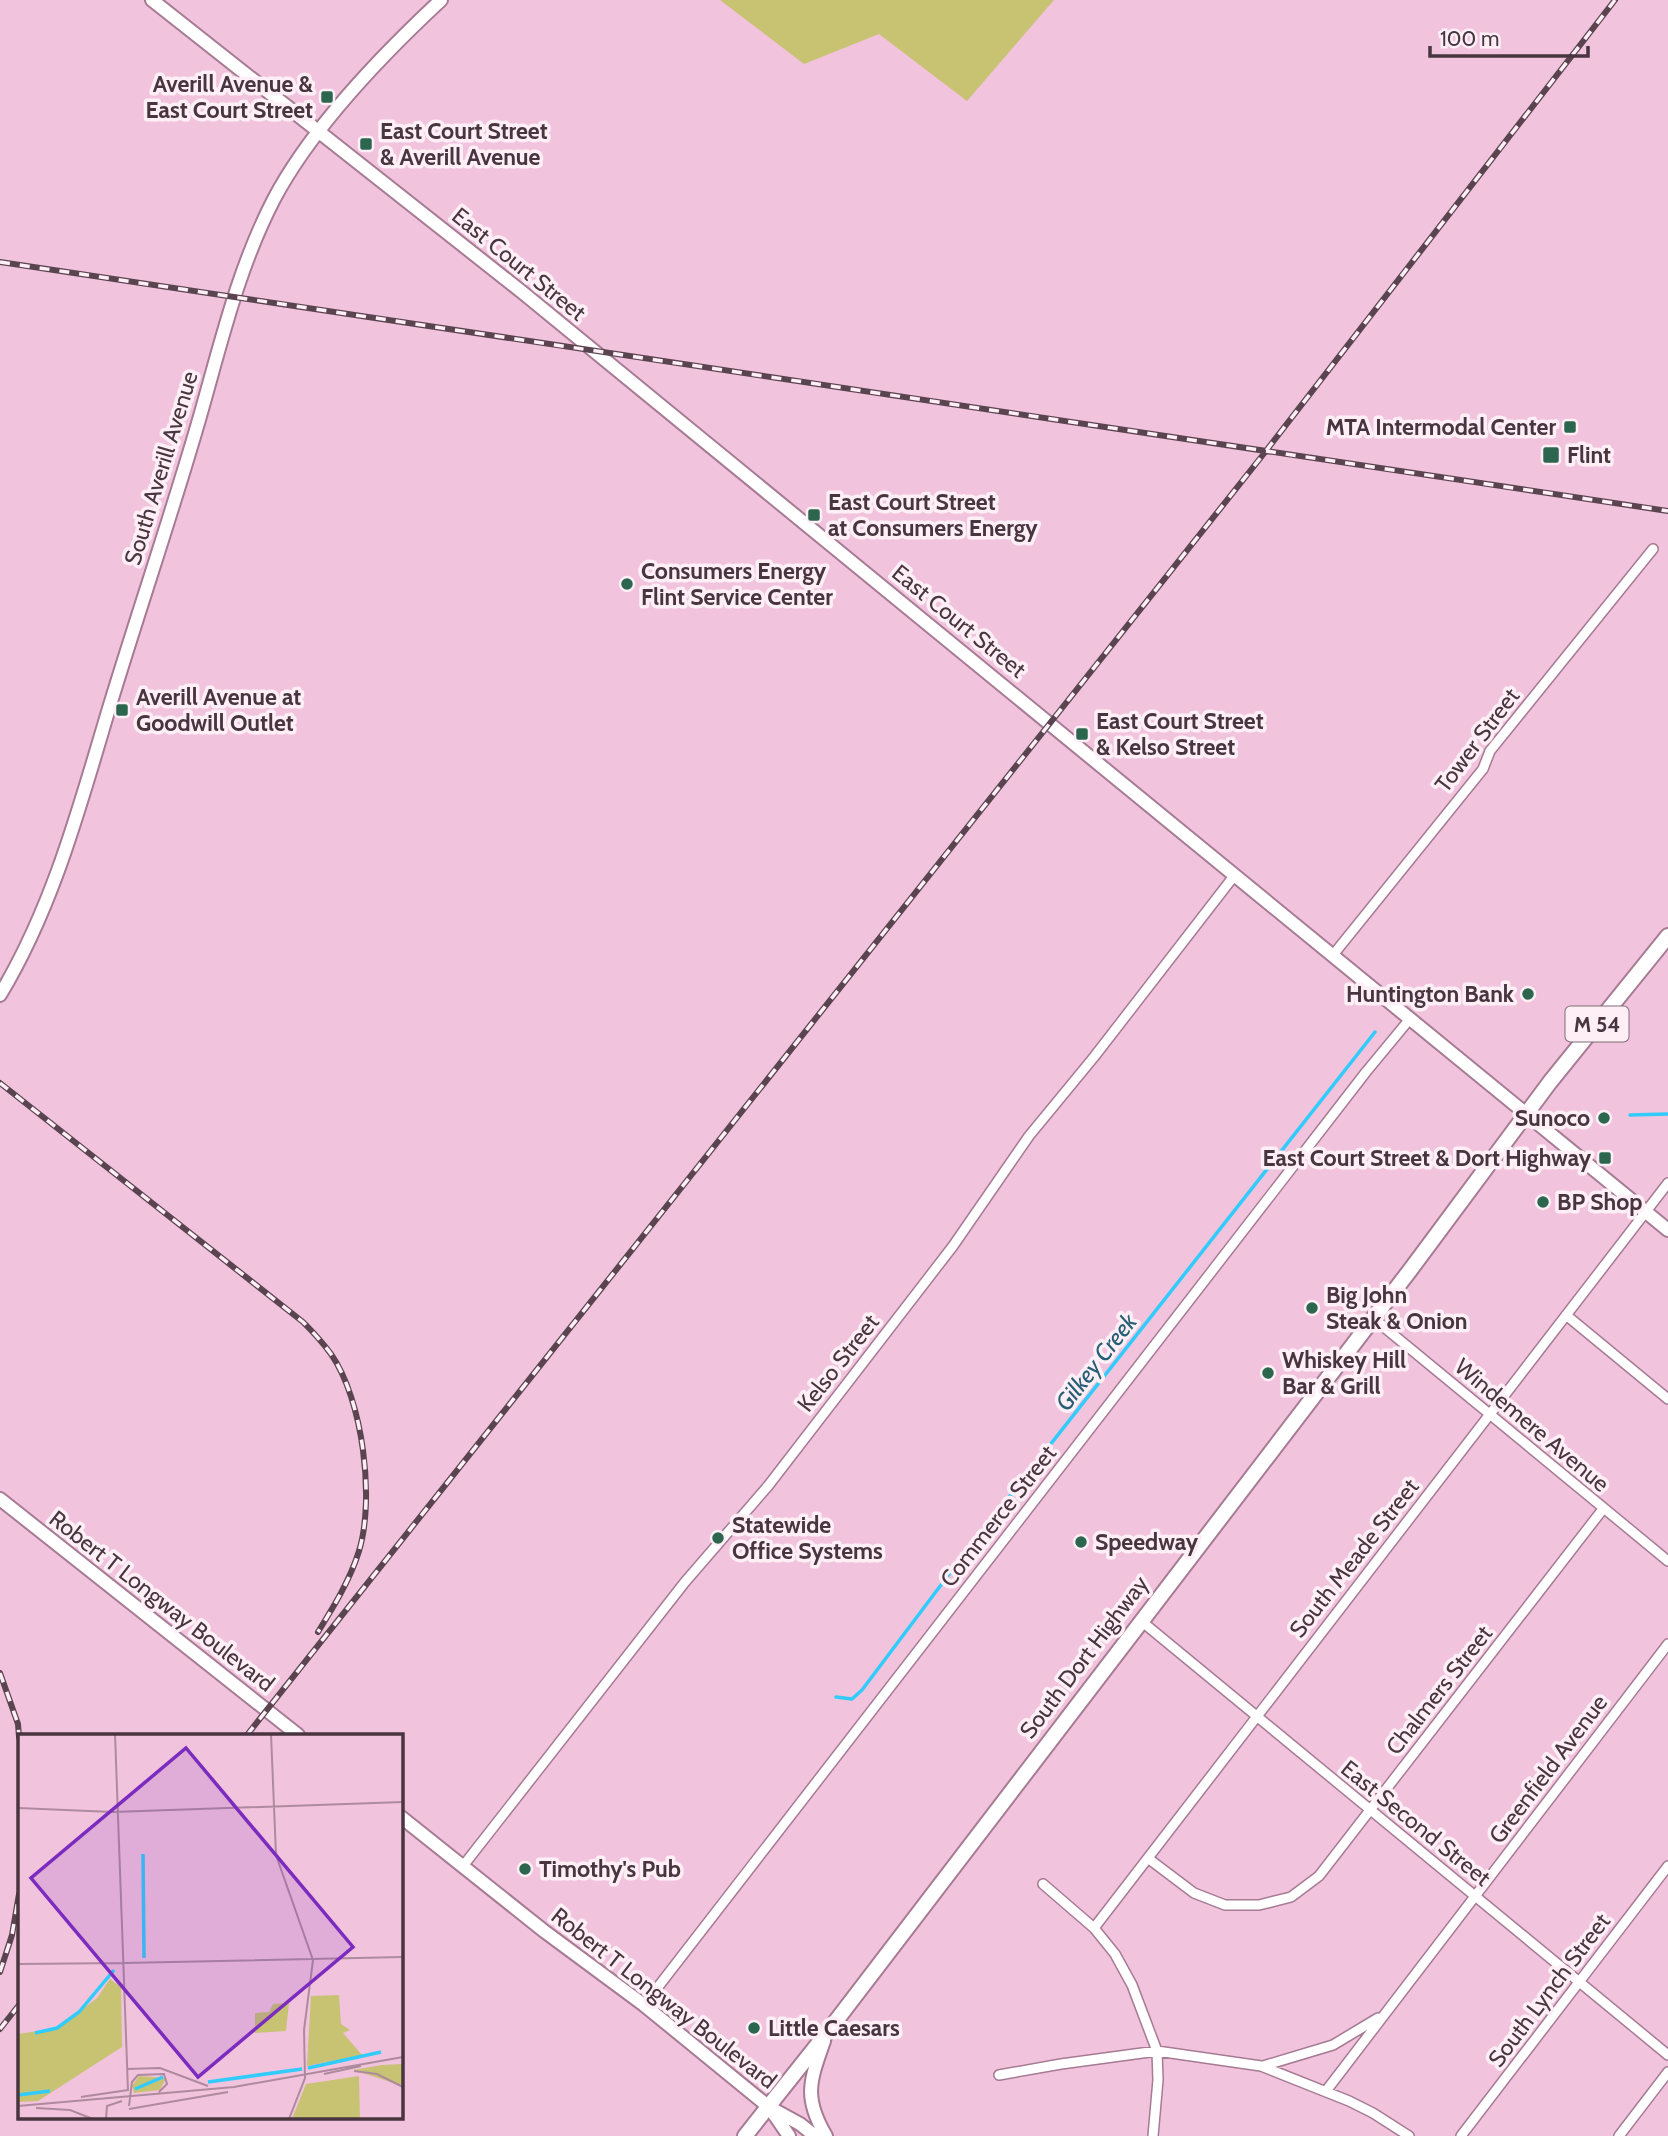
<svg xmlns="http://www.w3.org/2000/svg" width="1668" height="2136" font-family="Cabin,sans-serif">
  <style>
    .green { fill: #c8c273 }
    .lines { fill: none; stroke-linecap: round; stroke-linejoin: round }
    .stream { stroke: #31ccfc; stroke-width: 3.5 }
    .street-casing { stroke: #a67b93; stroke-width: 12 }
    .secondary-casing { stroke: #a67b93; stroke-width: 16 }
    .primary-casing { stroke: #a67b93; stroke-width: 18 }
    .street { stroke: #fff; stroke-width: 9 }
    .secondary { stroke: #fff; stroke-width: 12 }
    .primary { stroke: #fff; stroke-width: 14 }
    .rail-casing { stroke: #5a4450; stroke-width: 6 }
    .rail { stroke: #feeff7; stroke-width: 3.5; stroke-dasharray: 10; stroke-linecap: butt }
    .poi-dot { fill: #2d664f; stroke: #feeff7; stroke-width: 2.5 }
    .labels { text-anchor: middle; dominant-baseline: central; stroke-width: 7; stroke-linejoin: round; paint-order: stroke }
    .shield { fill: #feeff7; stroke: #7f6d76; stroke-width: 2 }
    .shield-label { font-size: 21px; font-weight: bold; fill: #48353f }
    .poi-label { font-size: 23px; font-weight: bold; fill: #48353f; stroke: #feeff7; text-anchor: start }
    .street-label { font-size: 23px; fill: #48353f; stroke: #feeff7 }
    .water-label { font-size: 24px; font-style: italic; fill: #265f74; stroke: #feeff7 }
    .inset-river { fill: none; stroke: #31ccfc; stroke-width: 3.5 }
    .inset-road { fill: none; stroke: #ae8a9e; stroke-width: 2 }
    .view { fill: #7b2cbf; fill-opacity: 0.15; stroke: #7b2cbf; stroke-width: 3.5 }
    .inset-edge { fill: none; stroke: #48353f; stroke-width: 3.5 }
  </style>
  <rect width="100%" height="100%" fill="#f2c3dd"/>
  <path class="green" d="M720 0H1054L967 101 879 34 804 64Z"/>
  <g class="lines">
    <path class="stream" d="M1630 1115 1668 1114
      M836 1697 852 1699 862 1690 965 1553 1375 1032"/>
    <defs>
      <path id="street" d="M1333 955 1483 769 1490 751 1653 549
        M1566 1315 1668 1399
        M1373 1318 1668 1561
        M1140 1620 1668 2055
        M1149 1859 1194 1893 1225 1905H1259L1291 1897 1319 1876 1603 1509
        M463 1866 685 1582 768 1486 953 1246 1029 1136 1094 1057 1234 876
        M1043 1884 1094 1928 1115 1954 1132 1985 1157 2051 1158 2080 1153 2136
        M1094 1928 1668 1183
        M644 2005 1366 1072 1409 1020
        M1263 2066 1333 2045 1378 2018
        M999 2075 1061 2064 1157 2051 1261 2066 1349 2101 1373 2113 1409 2136
        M1326 2091 1668 1644
        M1461 2136 1668 1866
        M1619 2136 1668 2072"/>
      <path id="secondary" d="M152 0 522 292 1668 1230
        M0 995C54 905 80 805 110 705 138 613 169 522 196 430 219 352 236 272 274 199 311 129 383 54 441 0
        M0 1499 298 1735
        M401 1817 544 1931 644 2005 769 2107 800 2124 815 2136
        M824 2041C810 2081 803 2097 826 2136
        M769 2107 789 2136"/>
      <path id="primary" d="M745 2136 826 2034 1411 1269 1550 1082 1668 936"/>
    </defs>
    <use href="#street" class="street-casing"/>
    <use href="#secondary" class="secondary-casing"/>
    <use href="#primary" class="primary-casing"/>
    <use href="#street" class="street"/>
    <use href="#secondary" class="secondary"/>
    <use href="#primary" class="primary"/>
    <defs>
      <path id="rail" d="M0 262 1668 511
        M0 1083 303 1322C313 1332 323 1343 331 1354 363 1400 375 1499 359 1551 350 1580 334 1606 318 1632
        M0 1673 18 1724 19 1737
        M247 1735 1262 456 1615 0
        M0 1972 12 1935 19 1894
        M0 2029 19 2005"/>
    </defs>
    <use href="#rail" class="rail-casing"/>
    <use href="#rail" class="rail"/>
  </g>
  <g class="poi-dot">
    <rect x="320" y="90" width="14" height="14" rx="3.5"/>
    <rect x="359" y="137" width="14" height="14" rx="3.5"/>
    <rect x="1563" y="420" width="14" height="14" rx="3.5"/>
    <rect x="1542" y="446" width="18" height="18" rx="3.5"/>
    <rect x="807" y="508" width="14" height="14" rx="3.5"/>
    <circle cx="627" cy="584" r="7"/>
    <rect x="115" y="703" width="14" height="14" rx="3.5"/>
    <rect x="1075" y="727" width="14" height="14" rx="3.5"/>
    <circle cx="1528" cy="994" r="7"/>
    <circle cx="1604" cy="1118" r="7"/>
    <rect x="1598" y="1151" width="14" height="14" rx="3.5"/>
    <circle cx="1543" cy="1202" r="7"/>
    <circle cx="1312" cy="1308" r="7"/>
    <circle cx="1268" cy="1373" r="7"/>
    <circle cx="718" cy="1538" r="7"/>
    <circle cx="1081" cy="1542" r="7"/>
    <circle cx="525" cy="1869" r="7"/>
    <circle cx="754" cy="2028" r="7"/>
  </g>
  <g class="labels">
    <rect class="shield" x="1565.5" y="1006.5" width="63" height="35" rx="5"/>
    <g class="shield-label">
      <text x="1597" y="1024">M 54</text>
    </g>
    <g class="poi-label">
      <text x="313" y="84" text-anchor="end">Averill Avenue &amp;<tspan x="313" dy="26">East Court Street</tspan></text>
      <text x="380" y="131">East Court Street<tspan x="380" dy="26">&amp; Averill Avenue</tspan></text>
      <text x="1556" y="427" text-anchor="end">MTA Intermodal Center</text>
      <text x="1567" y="455">Flint</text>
      <text x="828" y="502">East Court Street<tspan x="828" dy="26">at Consumers Energy</tspan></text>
      <text x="641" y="571">Consumers Energy<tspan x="641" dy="26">Flint Service Center</tspan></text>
      <text x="136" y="697">Averill Avenue at<tspan x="136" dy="26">Goodwill Outlet</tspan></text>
      <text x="1096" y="721">East Court Street<tspan x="1096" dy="26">&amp; Kelso Street</tspan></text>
      <text x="1514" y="994" text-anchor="end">Huntington Bank</text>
      <text x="1590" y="1118" text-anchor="end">Sunoco</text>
      <text x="1591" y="1158" text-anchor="end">East Court Street &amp; Dort Highway</text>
      <text x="1557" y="1202">BP Shop</text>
      <text x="1326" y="1295">Big John<tspan x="1326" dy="26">Steak &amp; Onion</tspan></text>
      <text x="1282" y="1360">Whiskey Hill<tspan x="1282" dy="26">Bar &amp; Grill</tspan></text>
      <text x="732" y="1525">Statewide<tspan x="732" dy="26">Office Systems</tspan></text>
      <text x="1095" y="1542">Speedway</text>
      <text x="539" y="1869">Timothy's Pub</text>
      <text x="768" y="2028">Little Caesars</text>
    </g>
    <g class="street-label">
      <text transform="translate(519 264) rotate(39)">East Court Street</text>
      <text transform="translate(161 468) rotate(-73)">South Averill Avenue</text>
      <text transform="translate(959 621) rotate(39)">East Court Street</text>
      <text transform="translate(1477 740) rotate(-53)">Tower Street</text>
      <text transform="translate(838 1363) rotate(-52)">Kelso Street</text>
      <text transform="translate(1532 1425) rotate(40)">Windemere Avenue</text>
      <text transform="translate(998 1516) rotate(-52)">Commerce Street</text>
      <text transform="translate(1354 1558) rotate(-52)">South Meade Street</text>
      <text transform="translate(162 1601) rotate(38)">Robert T Longway Boulevard</text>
      <text transform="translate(1084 1657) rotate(-53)">South Dort Highway</text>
      <text transform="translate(1439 1690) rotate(-52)">Chalmers Street</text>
      <text transform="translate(1548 1769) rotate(-53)">Greenfield Avenue</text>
      <text transform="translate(1416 1823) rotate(39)">East Second Street</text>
      <text transform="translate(1549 1990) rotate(-53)">South Lynch Street</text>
      <text transform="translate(664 1998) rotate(38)">Robert T Longway Boulevard</text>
    </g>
    <g class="water-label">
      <text transform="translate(1096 1362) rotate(-52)">Gilkey Creek</text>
    </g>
  </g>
  <g transform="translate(18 1734)">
    <rect width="385" height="385" fill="#f2c3dd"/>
    <path d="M92 245 103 253 104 313 20 367 0 368V300L40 294 79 264ZM321 261 323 290 332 296 325 299 344 321 289 332 293 262ZM271 269 268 297 237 299V279L251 278 255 270ZM385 330V352L335 336 364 331ZM121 342 148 344 142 356 116 359 114 352ZM341 342 342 385H274L288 350Z" fill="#c8c273"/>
    <path class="inset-river" d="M125 120 126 224M17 299 39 294 61 278 96 236M290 334 363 318M190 348 284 335M117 355 145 343M0 361 32 357"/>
    <path class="inset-road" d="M97 0 110 357M253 0 258 121 295 226 286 296 287 344 271 385M0 74 95 78 385 68M106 229 385 223M0 230 106 229M109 335 142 334 190 352M336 337 359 340 385 353M306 340 343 332M63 363 110 356M0 372 216 353 385 323M111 372 114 348 120 341 146 340 149 350 141 358M18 374 52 376 75 385M111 375 210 358M88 385 89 372 104 367"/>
    <path class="view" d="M168 14 335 213 180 343 13 144Z"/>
    <rect width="385" height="385" class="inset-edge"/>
  </g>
  <path d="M1430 46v10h158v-10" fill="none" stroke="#48353f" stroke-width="3.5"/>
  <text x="1440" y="46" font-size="21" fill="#48353f" stroke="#feeff7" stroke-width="5" paint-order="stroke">100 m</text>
</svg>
